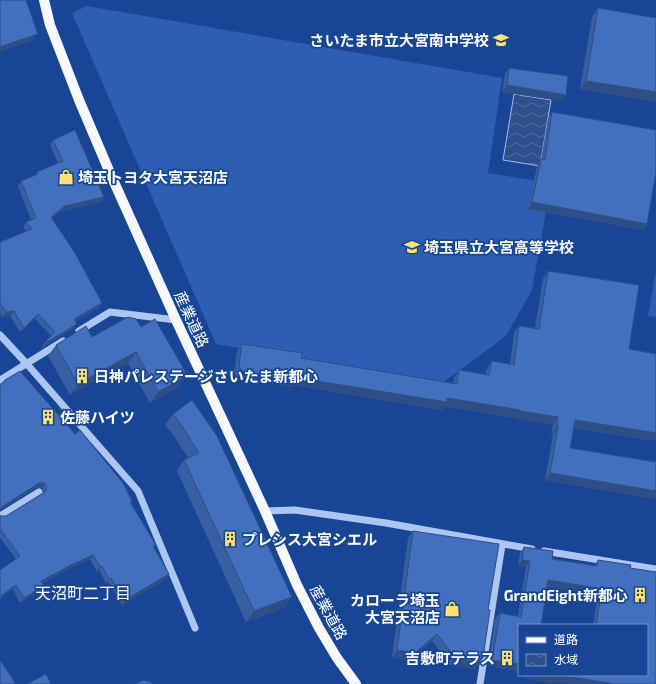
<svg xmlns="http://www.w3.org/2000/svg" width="656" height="684" font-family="'Exo 2','Noto Sans JP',sans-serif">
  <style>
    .pitch { fill: #2d5eb4 }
    .water { fill: url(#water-waves); stroke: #a0bff3 }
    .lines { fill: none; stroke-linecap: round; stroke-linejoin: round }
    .minor { stroke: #adc6f1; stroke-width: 7 }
    .major { stroke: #f7f9ff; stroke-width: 10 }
    .wall { fill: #395fa3 }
    .shaded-wall { fill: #2e4e85 }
    .building { fill: #426fbe; stroke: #2e4e85 }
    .labels { text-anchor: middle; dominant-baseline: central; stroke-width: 3.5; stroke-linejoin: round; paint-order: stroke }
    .poi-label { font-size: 15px; font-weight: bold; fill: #fff; stroke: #194597; text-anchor: start }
    .street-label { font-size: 15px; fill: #fff; stroke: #194597 }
    .neighbourhood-label { font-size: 16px; fill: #fff; stroke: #194597 }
  </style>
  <defs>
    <pattern id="water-waves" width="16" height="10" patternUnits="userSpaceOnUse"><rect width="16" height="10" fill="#2f4f8c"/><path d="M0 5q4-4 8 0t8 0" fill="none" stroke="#4e699d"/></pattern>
  </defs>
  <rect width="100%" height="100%" fill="#194597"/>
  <path class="pitch" d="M87 6 502 78 488 173 551 183 532 290 506 336 441 384 216 344 72 13Z
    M656 271V317L648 316Z"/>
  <path class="water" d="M514 94 551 100 540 166 503 160Z"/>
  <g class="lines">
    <path class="minor" d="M79 331 110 312 176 320
      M0 335 26 363 138 491 195 628
      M0 380 63 341
      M265 511 295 510 386 523 532 549
      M0 516 39 492
      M544 551 656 569
      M480 684 502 545"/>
    <path class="major" d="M44 0 50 25 79 100 110 173 176 320 265 511 297 585 319 628 337 658 356 684"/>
  </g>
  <path class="wall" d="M598 8 656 18V102L580 89 592 17Z
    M509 68 566 95 561 101 502 92 505 74Z
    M552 112 647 224 643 230 528 209 537 166 541 160 548 119Z
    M53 140 104 197 101 202 62 211 52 218 102 303 99 308 75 321 73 329 43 347 42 346 46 341 51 336 35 319 20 332 10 316 2 317 0 313V242L26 231 23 227 26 222 31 220 18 186 21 181 35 175 37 172 58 163 50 145Z
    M548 271 629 349 656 354V441L574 428 570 448 656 462V499L545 480 553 435H551L553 425 515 419V418L444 406 442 410 294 385 292 387 237 378 234 372 237 351 242 344 301 358 453 383 454 378 459 370 485 375 487 369 492 361 510 364 514 333 519 326 535 328 543 278Z
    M141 327 185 377 177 388 150 403 128 363 70 395 48 356 56 345Z
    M0 385 132 501 131 503 156 545 154 547 169 574 166 579 122 605 108 582 106 583 99 570 97 572 90 559 66 570 43 583 41 590 20 603 13 589 0 599V570L16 559 0 538V515L1 516H6L44 492 42 488H36L0 510Z
    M192 400 284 608 246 622 177 471 184 460 188 458 174 436 165 425 173 414Z
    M413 531 478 665 474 669 451 666 432 641 410 660 392 657 408 538Z
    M524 547 553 551 552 559 595 565 598 560 631 565 630 568 656 572V684H571L554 681 552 683 525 678 526 675H647V625H593L598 595 547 587 541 625H519V671L488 666 495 619 500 613 518 616 526 567 518 566 520 553Z"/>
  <path class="shaded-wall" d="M38 34 33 40 0 52V47Z
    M586 81 656 92V102L580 89Z
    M507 85 566 95 561 101 502 92Z
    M104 197 101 202 62 211 48 221 51 217 65 206Z
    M532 202 647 224 643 230 528 209Z
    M102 303 99 308 71 323 74 319Z
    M14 311 10 316 2 317 6 312Z
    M38 314 35 319 20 332Z
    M77 324 73 329 43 347 47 342Z
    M136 352 128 363 70 395 78 384Z
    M242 371 298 378 447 398 520 410 515 418 444 406 442 410 294 385 292 387 237 378Z
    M185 377 177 388 150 403 158 392Z
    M520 411 558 417 553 425 515 419Z
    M575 420 656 433V441L570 427Z
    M557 427H558L553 435H551Z
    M550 473 656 491V499L545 480Z
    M39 483H45L42 488H36L0 510V508Z
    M93 555 90 559 66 570 38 585 41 581 69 566Z
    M522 560 530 561 526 567 518 566Z
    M102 566 99 570 97 572 100 567Z
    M169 574 166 579 122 605 125 600Z
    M548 580 602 589 598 595 544 586Z
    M16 585 13 589 0 599 2 595Z
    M44 586 41 590 20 603 24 598Z
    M292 597 284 608 246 622 254 611Z
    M437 634 432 641 410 660 392 657 397 650Z
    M480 658H483L474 669 451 666 456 659Z
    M492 660 519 664V671L488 666Z
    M528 675H557L610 683 609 684H571L554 681 552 683 525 678Z"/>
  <path class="building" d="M0 0H26L38 34 0 47Z
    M598 8 656 18V92L586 81Z
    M509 68 568 76 566 95 507 85Z
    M552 112 656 130V173L647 224 532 202 541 159 545 160Z
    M75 130 104 197 65 206 51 217 75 253 102 303 74 319 77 324 47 342 46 341 55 332 38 314 24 328 14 311 6 312 0 303V242L32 229 26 222 36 218 21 181 38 174 37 172 63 161 53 140Z
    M548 271 639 285 629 349 656 354V433L575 420 570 448 656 462V491L550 473 558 427H557L558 417 520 411V410L447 398V402L298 378V380L242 371 239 365 242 344 302 353 301 358 457 384 459 370 489 375 492 361 514 365 519 326 539 329Z
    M128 317 136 319 141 327 155 319 185 371V377L158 392 136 352 78 384 56 345 86 326 92 337Z
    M20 371 75 434 80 430 123 483 132 501 130 502 156 545 153 546 169 574 125 600 111 578 109 579 102 566 100 567 93 555 69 566 41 581 44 586 24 598 16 585 2 595 0 593V570L20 556 0 529V515L1 516H6L45 492 47 488 45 483H39L0 508V385L5 380Z
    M192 400 217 436 292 597 254 611 184 460 199 453 182 426 173 414Z
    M413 531 499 544 488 610H490L483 658H480L479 663 456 659 437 634 415 653 397 650Z
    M524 547 553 551 552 559 597 566 598 560 631 565 630 568 656 572V684H610V683L557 675 556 677 544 675H647V625H596L602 589 548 580 541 625H519V664L492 660 500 613 521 617 530 561 522 560Z
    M0 660 16 684H0Z
    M46 674 51 684H27Z
    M144 680 151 682 152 684H134Z"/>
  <defs>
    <symbol id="school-bare" viewBox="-9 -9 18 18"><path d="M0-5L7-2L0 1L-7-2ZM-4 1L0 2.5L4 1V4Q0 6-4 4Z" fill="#ffe26d" stroke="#194597" stroke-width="2.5" paint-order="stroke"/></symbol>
    <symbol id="shop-bare" viewBox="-9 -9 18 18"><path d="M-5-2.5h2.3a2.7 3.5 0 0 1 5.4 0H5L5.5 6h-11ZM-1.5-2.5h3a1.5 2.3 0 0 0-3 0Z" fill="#ffe26d" stroke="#194597" stroke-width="2.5" paint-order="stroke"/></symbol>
    <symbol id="building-bare" viewBox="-9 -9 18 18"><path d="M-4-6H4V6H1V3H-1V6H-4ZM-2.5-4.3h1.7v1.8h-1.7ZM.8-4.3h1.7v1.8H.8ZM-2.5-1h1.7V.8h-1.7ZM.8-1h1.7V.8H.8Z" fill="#ffe26d" stroke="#194597" stroke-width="2.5" paint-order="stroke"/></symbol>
  </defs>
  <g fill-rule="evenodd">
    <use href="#school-bare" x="490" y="29" width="22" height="22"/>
    <use href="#shop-bare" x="55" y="166" width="22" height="22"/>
    <use href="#school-bare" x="401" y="236" width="22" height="22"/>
    <use href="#building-bare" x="71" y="365" width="22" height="22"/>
    <use href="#building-bare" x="37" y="406" width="22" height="22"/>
    <use href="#building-bare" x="219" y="528" width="22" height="22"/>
    <use href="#building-bare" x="629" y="584" width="22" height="22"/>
    <use href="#shop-bare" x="441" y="598" width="22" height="22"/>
    <use href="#building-bare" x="496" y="647" width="22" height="22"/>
  </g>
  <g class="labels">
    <g class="poi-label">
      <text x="489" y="40" text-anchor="end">さいたま市立大宮南中学校</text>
      <text x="78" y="177">埼玉トヨタ大宮天沼店</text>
      <text x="424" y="247">埼玉県立大宮高等学校</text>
      <text x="94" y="376">日神パレステージさいたま新都心</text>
      <text x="60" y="417">佐藤ハイツ</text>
      <text x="242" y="539">プレシス大宮シエル</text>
      <text x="628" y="595" text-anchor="end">GrandEight新都心</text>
      <text x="440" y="600" text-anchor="end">カローラ埼玉<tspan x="440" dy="17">大宮天沼店</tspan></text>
      <text x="495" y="658" text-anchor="end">吉敷町テラス</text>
    </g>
    <g class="street-label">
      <text transform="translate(192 319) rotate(65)">産業道路</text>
      <text transform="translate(329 612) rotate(61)">産業道路</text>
    </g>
    <g class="neighbourhood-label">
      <text x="83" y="592">天沼町二丁目</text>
    </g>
  </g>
  <rect x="518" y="624" width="130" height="52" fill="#194597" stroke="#758fc1"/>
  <rect x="526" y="637" width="20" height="6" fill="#f7f9ff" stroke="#758fc1"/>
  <text x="554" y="644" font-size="12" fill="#ffffff">道路</text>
  <rect x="526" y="654" width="20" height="12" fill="url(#water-waves)" stroke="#758fc1"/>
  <text x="554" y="664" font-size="12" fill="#ffffff">水域</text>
</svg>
